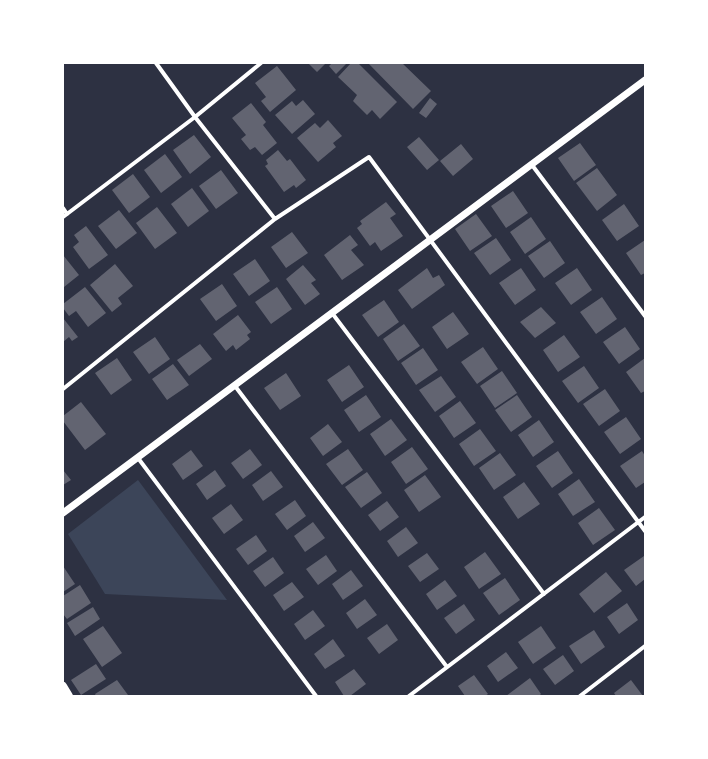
<svg xmlns="http://www.w3.org/2000/svg" width="708" height="759" font-family="'Open Sans',sans-serif">
  <style>
    .green { fill: #3c4559 }
    .building { fill: #626471 }
    .lines { fill: none; stroke-linecap: round; stroke-linejoin: round }
    .minor { stroke: #fff; stroke-width: 4 }
    .tertiary { stroke: #fff; stroke-width: 7 }
    .secondary { stroke: #fff; stroke-width: 8 }
  </style>
  <rect width="100%" height="100%" fill="#2d3142"/>
  <path class="green" d="M138 480 227 600 105 594 68 534Z"/>
  <path class="building" d="M308 63H326L317 72Z
    M332 63H347L336 74 329 66Z
    M351 63H358L397 102 380 119 372 110 367 115 353 101 357 95 338 77Z
    M368 63H402L431 91 413 109Z
    M277 66 296 90 270 112 261 101 266 97 255 83Z
    M430 98 437 104 426 118 419 113Z
    M303 100 315 114 292 134 275 115 292 101 296 106Z
    M251 103 266 122 263 125 277 143 262 155 255 147 250 150 241 139 246 135 232 118Z
    M328 120 342 136 333 143 336 147 318 162 297 138 315 123 320 128Z
    M194 135 211 157 190 174 173 150Z
    M419 137 439 160 427 170 407 147Z
    M580 143 596 165 574 181 558 158Z
    M461 144 473 159 453 176 440 161Z
    M278 150 287 161 290 159 306 180 296 188 294 185 284 192 265 166 268 164 266 160Z
    M165 154 182 177 161 193 144 170Z
    M597 168 617 195 597 211 576 183Z
    M221 170 238 193 216 209 199 186Z
    M133 174 150 197 129 213 112 190Z
    M192 188 209 211 188 227 171 204Z
    M513 191 528 213 506 228 491 206Z
    M386 202 396 214 390 218 403 236 381 251 375 242 370 246 357 228 362 224 360 221Z
    M624 204 639 226 617 241 602 220Z
    M157 207 177 233 155 249 136 223Z
    M119 210 137 233 116 249 98 226Z
    M476 214 492 236 470 251 455 229Z
    M531 217 546 239 525 254 510 232Z
    M86 226 108 255 89 269 73 247 79 242 74 235Z
    M292 232 308 253 286 268 271 247Z
    M350 235 358 245 351 250 364 265 342 280 324 255Z
    M496 238 511 260 490 275 474 253Z
    M645 240V273L641 275 626 253Z
    M550 241 565 263 544 278 528 256Z
    M63 255 79 275 64 287 63 285Z
    M255 259 270 281 249 296 233 274Z
    M115 264 133 286 118 298 122 304 112 312 90 285Z
    M303 265 316 280 311 283 320 294 305 305 286 279Z
    M427 268 433 278 439 275 445 285 412 309 398 290Z
    M521 268 536 290 515 305 499 283Z
    M577 268 592 290 571 305 555 283Z
    M222 284 237 306 216 321 200 299Z
    M85 287 106 313 88 327 76 311 69 316 63 308V304Z
    M277 287 292 309 271 324 255 302Z
    M602 297 617 319 596 334 580 312Z
    M384 300 399 322 378 337 362 315Z
    M541 307 556 323 535 338 520 322Z
    M453 312 469 334 447 349 432 327Z
    M238 315 251 332 247 335 250 339 236 350 233 345 226 351 213 334Z
    M63 318 78 337 72 341 69 337 63 342Z
    M404 324 420 346 398 361 383 339Z
    M625 327 640 349 619 364 603 342Z
    M564 335 580 357 558 372 543 350Z
    M155 337 170 359 149 374 133 352Z
    M200 344 212 359 189 376 177 360Z
    M483 347 498 369 477 384 461 362Z
    M423 348 438 370 416 385 401 363Z
    M117 358 132 380 111 395 95 373Z
    M645 358V391L641 393 626 372Z
    M173 364 189 385 167 400 152 379Z
    M349 365 364 387 342 402 327 380Z
    M584 366 599 388 578 403 562 381Z
    M502 371 517 393 495 408 480 386Z
    M286 373 301 396 280 410 264 388Z
    M441 376 456 397 435 412 419 390Z
    M605 389 620 411 599 426 583 404Z
    M366 395 381 417 359 432 344 410Z
    M517 395 532 417 511 432 495 410Z
    M460 401 476 423 454 438 439 416Z
    M81 402 106 434 85 450 63 421V416Z
    M626 417 641 439 620 454 604 432Z
    M391 419 407 440 385 456 370 434Z
    M539 420 554 442 533 457 518 435Z
    M328 424 342 442 323 456 310 438Z
    M480 429 496 451 474 466 459 444Z
    M412 447 428 469 406 484 391 462Z
    M250 449 262 465 243 479 231 463Z
    M348 449 363 470 342 485 326 464Z
    M191 450 203 466 183 480 172 464Z
    M558 451 573 473 552 488 536 466Z
    M642 451 645 456V482L636 488 620 466Z
    M500 453 516 475 494 490 479 468Z
    M63 470 71 480 63 485Z
    M215 470 226 486 207 500 196 484Z
    M271 471 283 487 263 501 252 485Z
    M367 472 382 493 361 508 345 487Z
    M425 475 441 497 419 512 404 490Z
    M579 479 595 502 573 516 558 494Z
    M524 482 540 504 518 519 503 497Z
    M295 500 306 516 287 530 275 514Z
    M387 501 399 517 380 531 368 515Z
    M231 504 243 520 224 534 212 518Z
    M599 508 615 530 593 545 578 523Z
    M313 522 325 538 305 552 294 536Z
    M406 527 418 543 398 557 387 541Z
    M256 535 267 551 248 565 236 549Z
    M485 552 501 574 479 589 464 567Z
    M427 553 439 569 420 582 408 566Z
    M326 555 337 571 318 585 306 569Z
    M644 556 645 558V579L636 586 624 570Z
    M273 557 284 573 265 587 253 571Z
    M63 566 75 584 63 592Z
    M351 570 363 586 343 600 332 584Z
    M606 572 622 591 594 613 579 594Z
    M505 578 520 600 499 615 483 593Z
    M445 580 457 596 437 610 426 594Z
    M292 582 304 597 284 611 273 595Z
    M80 585 91 603 67 619 63 614V596Z
    M365 599 377 615 357 629 346 613Z
    M627 603 638 620 619 634 607 617Z
    M464 604 475 620 456 634 444 618Z
    M93 607 100 619 75 636 67 623Z
    M313 610 325 626 305 640 294 624Z
    M387 624 398 640 379 654 367 638Z
    M103 626 122 653 102 667 83 639Z
    M541 626 556 648 533 664 518 642Z
    M594 630 605 647 581 664 569 646Z
    M333 639 345 656 325 669 314 654Z
    M506 652 518 668 498 682 487 666Z
    M563 655 574 671 555 685 543 669Z
    M96 664 106 679 81 695 71 680Z
    M354 669 366 684 350 696H344L335 682Z
    M474 675 488 694 485 696H465L458 686Z
    M530 678 541 694 539 696H506Z
    M117 680 128 695 126 696H96L95 694Z
    M631 680 643 696H616L614 693Z"/>
  <g class="lines">
    <path class="minor" d="M156 63 195 117 275 219
      M532 165 645 316
      M63 208 67 214
      M63 217 195 117 261 63
      M332 313 544 594
      M235 386 447 667
      M63 389 275 219 369 157 645 531
      M138 458 316 696
      M409 696 645 517
      M580 696 645 646"/>
    <path class="tertiary" d="M63 513 645 80"/>
    <path class="secondary" d="M63 686 69 696"/>
  </g>
  <rect width="708" height="759" fill="none" stroke="#ffffff" stroke-width="128"/>
</svg>
